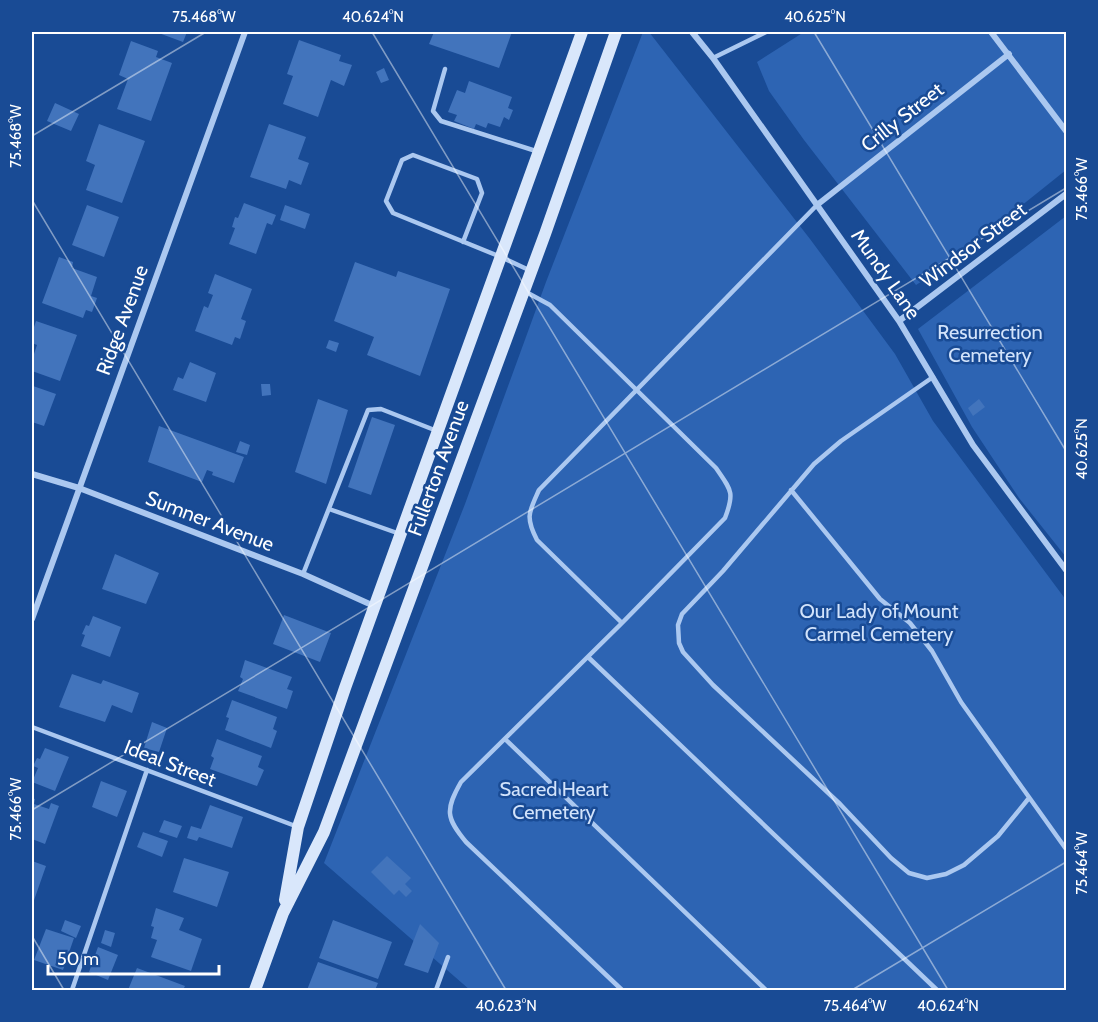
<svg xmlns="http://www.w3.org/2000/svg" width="1098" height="1022" font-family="Cabin,sans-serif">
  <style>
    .green { fill: #2d64b3 }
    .building { fill: #4274bc }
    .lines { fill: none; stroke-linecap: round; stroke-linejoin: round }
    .lane { stroke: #abc8f0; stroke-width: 4.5 }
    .street { stroke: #abc8f0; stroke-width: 6 }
    .secondary { stroke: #d9e7fb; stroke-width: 12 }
    .ticks { fill: none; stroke: #fff; stroke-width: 1.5; stroke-opacity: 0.45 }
    .labels { text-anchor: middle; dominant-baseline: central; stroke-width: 5; stroke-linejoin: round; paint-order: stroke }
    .street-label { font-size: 20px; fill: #fff; stroke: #194b95 }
    .park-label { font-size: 20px; fill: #d2e3fb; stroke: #194b95 }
    .neatline { fill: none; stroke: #fff; stroke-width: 2 }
    .ticks-label { font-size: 15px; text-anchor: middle; fill: #fff }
  </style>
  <rect width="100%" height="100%" fill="#194b95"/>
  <path class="green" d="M643 32H649L810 239 895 354 933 421 1066 600V990H470L324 863 465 504 546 282Z
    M804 32H1066V170L946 266 916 285 804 140 769 91 757 62Z
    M1066 216V557L1019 498 972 427 918 329Z"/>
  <path class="building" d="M156 32H187L183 42Z
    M434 32H512L499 68 429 44Z
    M299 40 341 55 339 61 352 65 344 86 331 80 318 117 283 104 293 76 287 74Z
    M131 41 158 51 156 57 172 63 151 121 117 109 128 79 119 75Z
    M384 68 389 80 381 83 376 72Z
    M469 81 512 97 508 108 513 110 509 120 504 117 500 127 488 123 486 128 476 124 474 129 454 121 457 115 448 112 457 90 465 93Z
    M55 103 79 114 71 131 47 121Z
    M99 124 145 141 122 203 86 190 95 165 86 161Z
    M269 124 306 137 298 159 309 163 301 185 289 180 286 189 250 177Z
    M244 203 276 215 272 225 267 223 256 254 229 244 235 228 232 227 235 217 238 218Z
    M87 205 119 217 104 257 72 245Z
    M285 205 310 214 305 229 280 220Z
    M59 257 73 262 72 268 97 277 91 296 97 298 92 312 86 310 83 318 42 303Z
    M355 262 396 277 398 271 450 289 420 376 367 355 374 337 334 321Z
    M215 274 252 289 241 319 246 321 240 339 235 337 232 345 195 331 204 306 208 308 213 295 208 293Z
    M36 321 77 335 60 381 32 371V360L37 345 32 343V333Z
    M329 340 339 343 336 352 326 348Z
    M190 362 216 373 206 402 173 390 178 377 183 379Z
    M32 380 34 381 33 386 56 394 44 426 32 422Z
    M261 384H270L271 395 262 396Z
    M318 399 348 410 326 484 295 472Z
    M979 399 985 407 973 416 968 408Z
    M372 417 395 425 371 495 348 487Z
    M159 426 244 457 234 483 212 475 213 472 207 470 202 482 148 462Z
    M240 441 250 445 247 455 236 452Z
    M115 554 159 573 146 604 102 589Z
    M284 615 331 633 320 662 273 644Z
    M93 616 121 627 110 657 81 646 85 635 82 634 86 625 89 626Z
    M245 660 292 677 287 689 293 691 287 709 238 691 243 679 240 677Z
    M72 674 101 684 103 680 139 693 132 713 112 705 105 722 59 707Z
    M232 700 277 717 273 729 277 731 271 748 225 730 229 718 226 717Z
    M152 722 167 728 159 752 144 748Z
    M217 739 262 756 258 767 264 770 257 786 210 769 214 758 211 756Z
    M45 748 69 757 55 791 32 782 38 768 33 766 37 758 40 759Z
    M101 781 127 791 117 817 92 807Z
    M32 798 35 799 34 804 49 809 51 803 59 806 45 844 32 839Z
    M210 805 243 817 232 848 199 837 197 841 187 838 191 826 201 829Z
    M164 820 182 826 177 838 159 832Z
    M143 832 168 841 162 857 137 847Z
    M387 856 411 878 405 884 412 891 406 897 399 890 394 895 371 872Z
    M184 858 229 872 217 907 173 892Z
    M32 861 46 866 32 906Z
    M156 908 184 918 179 930 202 939 191 971 151 957 157 940 151 938 154 927 151 926Z
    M65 920 81 926 76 938 61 931Z
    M333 920 392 942 378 979 319 958Z
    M420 924 439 943 428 973 404 965Z
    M46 929 74 938 63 970 34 960Z
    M105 930 115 933 111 947 101 943Z
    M98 947 118 955 108 980 89 972Z
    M318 962 378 983 375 990H307Z
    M137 968 185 986 183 990H128Z"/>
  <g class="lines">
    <path class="lane" d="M713 58 766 32
      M445 69 433 111 441 121 539 152
      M463 242 482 193 477 179 413 155 402 160 386 201 393 213 501 257 531 271
      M526 292 550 305 716 468C731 490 735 492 725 518L622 623 461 782C445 810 446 818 466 842L622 990
      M933 377 841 441 814 464 723 571 682 614 678 625 679 643 683 652 713 685 840 804 891 858 909 873 927 878 946 874 964 865 998 836 1029 798
      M791 490 880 599 910 623 932 651 961 702 1066 849
      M329 509 400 534
      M303 574 368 410 381 409 437 431
      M622 623 537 540C525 517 529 512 539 490L817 205
      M588 657 937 990
      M32 727 298 827
      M505 739 766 990
      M72 990 147 770
      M436 990 448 957"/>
    <path class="street" d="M692 32 713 58 899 321 973 445 1066 570
      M991 32 1066 131
      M817 205 1009 54
      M899 321 1066 194
      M32 474 79 488 303 574 374 606
      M32 619 245 32"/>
    <path class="secondary" d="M285 900 298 827 345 688 582 32
      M255 990 283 913 324 832 545 234 616 32"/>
  </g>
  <path class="ticks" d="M372 32 948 990M814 32 1066 451M32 136 206 32M32 200 506 990M32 810 1066 188M32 936 64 990M852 990 1066 862"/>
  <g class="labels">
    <g class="street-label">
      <text transform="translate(902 117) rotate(-38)">Crilly Street</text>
      <text transform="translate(973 245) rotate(-37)">Windsor Street</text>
      <text transform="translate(886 274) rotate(55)">Mundy Lane</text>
      <text transform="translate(122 320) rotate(-70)">Ridge Avenue</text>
      <text transform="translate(438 468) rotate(-70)">Fullerton Avenue</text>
      <text transform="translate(210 521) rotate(21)">Sumner Avenue</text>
      <text transform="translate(170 763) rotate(21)">Ideal Street</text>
    </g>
    <g class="park-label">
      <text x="990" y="332">Resurrection<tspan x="990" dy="23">Cemetery</tspan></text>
      <text x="879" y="611">Our Lady of Mount<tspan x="879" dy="23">Carmel Cemetery</tspan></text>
      <text x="554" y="789">Sacred Heart<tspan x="554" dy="23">Cemetery</tspan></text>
    </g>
  </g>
  <rect width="1098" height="1022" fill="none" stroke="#194b95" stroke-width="66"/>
  <path d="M48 965v9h171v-9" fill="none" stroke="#ffffff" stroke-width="3"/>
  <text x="57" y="965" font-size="18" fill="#ffffff" stroke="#194b95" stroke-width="4.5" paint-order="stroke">50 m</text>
  <rect x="33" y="33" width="1032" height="956" class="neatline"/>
  <g class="ticks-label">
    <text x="204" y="22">75.468°W</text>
    <text x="373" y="22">40.624°N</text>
    <text x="815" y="22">40.625°N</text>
    <text transform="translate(16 136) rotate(-90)" y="5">75.468°W</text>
    <text transform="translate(1082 189) rotate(-90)" y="5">75.466°W</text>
    <text transform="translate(1082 449) rotate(-90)" y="5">40.625°N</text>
    <text transform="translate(16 809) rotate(-90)" y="5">75.466°W</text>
    <text transform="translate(1082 863) rotate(-90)" y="5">75.464°W</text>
    <text x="506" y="1011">40.623°N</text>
    <text x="855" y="1011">75.464°W</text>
    <text x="948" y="1011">40.624°N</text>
  </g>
</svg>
